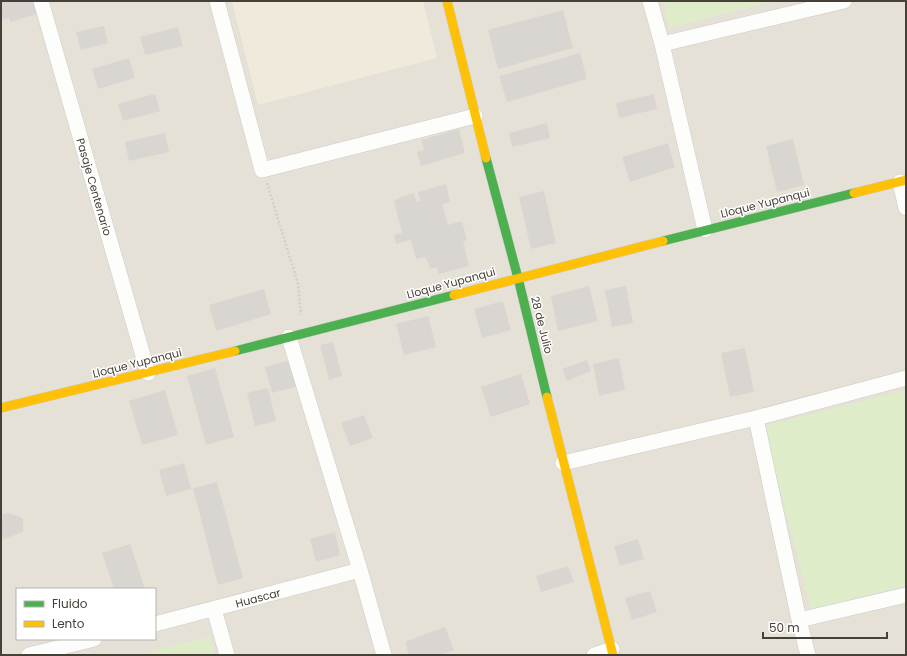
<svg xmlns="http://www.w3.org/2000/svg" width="907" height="656" font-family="Poppins,sans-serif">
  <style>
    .residential { fill: #e5e1d7; fill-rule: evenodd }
    .education { fill: #efeadc }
    .green { fill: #dfecca }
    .building { fill: #d9d6d1 }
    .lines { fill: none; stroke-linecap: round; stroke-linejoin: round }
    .street-casing { stroke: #cdcbc6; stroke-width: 16 }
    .fast-casing { stroke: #d0ccc1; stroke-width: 10 }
    .slow-casing { stroke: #d0ccc1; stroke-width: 10 }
    .path { stroke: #d1cfca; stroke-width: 2.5; stroke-dasharray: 2 2; stroke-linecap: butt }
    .street { stroke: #fdfdfc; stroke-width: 15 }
    .fast { stroke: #4caf50; stroke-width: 9 }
    .slow { stroke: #ffc107; stroke-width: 9 }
    .labels { text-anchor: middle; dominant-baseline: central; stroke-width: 3; stroke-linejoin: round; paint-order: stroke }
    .street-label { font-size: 11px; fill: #474036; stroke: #fff }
  </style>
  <rect width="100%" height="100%" fill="#f1efea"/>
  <path class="residential" d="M1 1H906V655H1ZM17 589H155V639H17Z"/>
  <path class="education" d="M232 1H423L437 58 258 105Z"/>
  <path class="green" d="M663 1H774L669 28Z
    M906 390V586L811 609 764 426Z
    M210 636 215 655H141Z"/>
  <path class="building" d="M1 1H34L37 14 10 22 9 18 1 20Z
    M563 10 573 48 498 69 488 30Z
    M104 26 108 43 81 50 76 32Z
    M178 27 183 46 145 55 140 37Z
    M580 53 587 79 507 102 499 76Z
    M129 58 135 78 98 89 92 69Z
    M155 94 160 111 123 121 118 104Z
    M654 94 657 109 619 118 616 103Z
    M547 123 550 138 512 147 509 133Z
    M459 129 465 153 421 166 417 152 424 150 421 140Z
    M165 133 169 152 129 161 125 142Z
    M793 139 804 185 777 192 766 146Z
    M668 143 675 167 630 182 622 157Z
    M446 184 450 202 442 204 448 225 462 221 467 240 463 241 469 266 439 274 437 267 430 269 426 257 416 259 411 240 396 244 394 235 402 233 394 201 402 197 414 193 417 202 420 201 418 192Z
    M544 191 556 243 531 249 519 197Z
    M589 286 598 321 558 331 551 296Z
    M626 286 633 323 612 327 605 290Z
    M264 289 271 314 216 331 209 305Z
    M503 301 511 330 482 338 474 309Z
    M428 316 436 347 404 355 396 324Z
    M333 342 342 376 329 380 320 345Z
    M745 348 754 392 730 397 721 353Z
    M619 358 625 390 599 396 593 364Z
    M290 360 298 386 272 393 265 367Z
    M587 360 591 371 567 381 562 369Z
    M215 368 234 437 206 445 187 376Z
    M521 374 530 404 491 417 481 387Z
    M268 388 276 421 255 426 247 393Z
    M165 390 178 435 142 445 129 401Z
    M364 415 373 438 350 446 341 423Z
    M184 463 191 489 166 496 159 470Z
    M217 482 243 578 218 585 193 488Z
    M8 513 23 518V532L1 540V515Z
    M335 532 340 555 316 562 310 539Z
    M638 539 644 559 620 566 614 546Z
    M130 544 145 589H114L102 553Z
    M568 566 574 582 541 592 536 576Z
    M650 591 657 612 632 620 625 598Z
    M445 627 454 650 441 655H409L405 642Z"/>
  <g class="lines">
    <defs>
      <path id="street" d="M41 1 148 373
        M217 1 262 170 475 116
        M650 1 662 44 705 230
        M662 44 844 1
        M900 182 906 208
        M289 337 360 570 384 655
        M756 418 799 620 808 655
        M563 463 756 418 906 378
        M214 609 227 655
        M799 620 906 595
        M155 624 360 570
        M29 655 94 639
        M594 655 612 649"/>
      <path id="fast" d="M486 158 518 278 547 397
        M663 241 854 193
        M235 351 454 295"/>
      <path id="slow" d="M447 1 486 158
        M854 193 906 180
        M454 295 663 241
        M547 397 613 655
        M1 408 235 351"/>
    </defs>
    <use href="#street" class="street-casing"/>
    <use href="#fast" class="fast-casing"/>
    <use href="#slow" class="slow-casing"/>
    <path class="path" d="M267 183 298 284 301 315"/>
    <use href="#street" class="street"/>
    <use href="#fast" class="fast"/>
    <use href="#slow" class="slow"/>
  </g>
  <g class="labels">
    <g class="street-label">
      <text transform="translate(94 187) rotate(74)">Pasaje Centenario</text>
      <text transform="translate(765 203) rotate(-14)">Lloque Yupanqui</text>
      <text transform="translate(451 283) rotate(-15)">Lloque Yupanqui</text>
      <text transform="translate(542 325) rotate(76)">28 de Julio</text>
      <text transform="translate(137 363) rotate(-14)">Lloque Yupanqui</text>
      <text transform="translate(258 598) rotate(-15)">Huascar</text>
    </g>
  </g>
  <rect width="907" height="656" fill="none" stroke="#474036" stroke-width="4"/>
  <rect x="16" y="588" width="140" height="52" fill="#ffffff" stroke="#b5b3af"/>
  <rect x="24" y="601" width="20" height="6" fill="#4caf50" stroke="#b5b3af"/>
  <text x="52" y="608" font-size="12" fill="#474036">Fluido</text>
  <rect x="24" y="621" width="20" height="6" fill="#ffc107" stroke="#b5b3af"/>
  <text x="52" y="628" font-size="12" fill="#474036">Lento</text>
  <path d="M763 632v6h124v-6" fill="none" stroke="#474036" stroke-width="2"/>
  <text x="769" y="632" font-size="12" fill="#474036" stroke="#ffffff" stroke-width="3" paint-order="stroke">50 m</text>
</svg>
